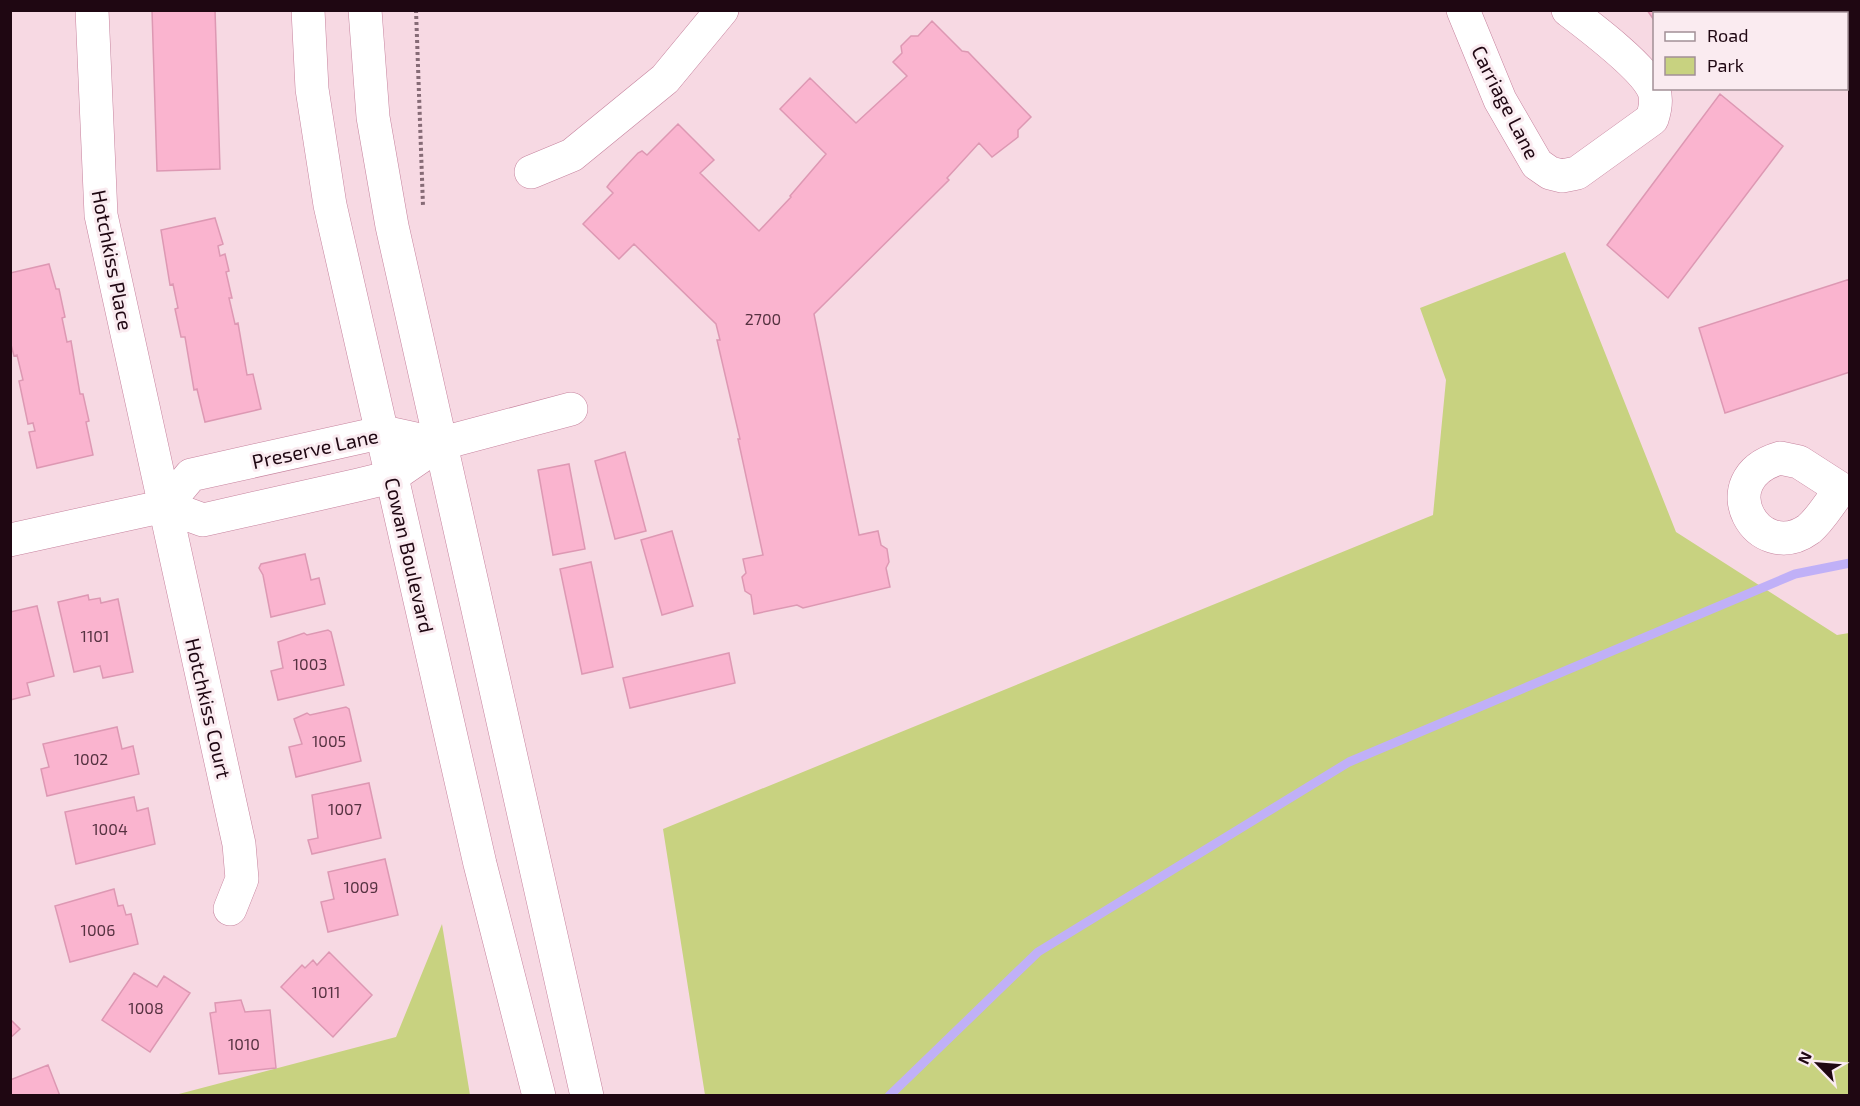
<svg xmlns="http://www.w3.org/2000/svg" width="1860" height="1106" font-family="'Exo 2',sans-serif">
  <style>
    .green { fill: #c8d280 }
    .lines { fill: none; stroke-linecap: round; stroke-linejoin: round }
    .stream { stroke: #c0b0f7; stroke-width: 9 }
    .building { fill: #fab4cf; stroke: #dd98b3; stroke-width: 1.5 }
    .minor-casing { stroke: #c6839e; stroke-width: 34 }
    .major-casing { stroke: #c6839e; stroke-width: 34 }
    .path { stroke: #866b76; stroke-width: 4; stroke-dasharray: 3 3; stroke-linecap: butt }
    .minor { stroke: #fff; stroke-width: 33 }
    .major { stroke: #fff; stroke-width: 33 }
    .labels { text-anchor: middle; dominant-baseline: central; stroke-width: 6; stroke-linejoin: round; paint-order: stroke }
    .number-label { font-size: 16px; fill: #563241 }
    .street-label { font-size: 20px; fill: #1f0712; stroke: #faebf0 }
  </style>
  <rect width="100%" height="100%" fill="#f7d9e3"/>
  <path class="green" d="M1565 252 1676 532 1837 635 1849 633V1095H705L663 829 1433 515 1446 380 1420 308Z
    M442 924 470 1095H175L396 1037Z"/>
  <g class="lines">
    <path class="stream" d="M889 1096 1038 952 1349 762 1795 574 1850 563"/>
  </g>
  <path class="building" d="M152 10H215L220 169 157 171Z
    M1647 10H1726L1722 14H1654V20Z
    M932 21 962 51 968 52 1031 117 1018 130V137L992 157 979 143 947 178 949 180 814 314 859 535 878 531 881 545 887 549 889 562 886 568 890 587 803 608 797 605 754 614 751 595 745 591 742 577 746 573 743 559 763 555 738 439H740L717 340H720L716 324 634 244 619 259 583 224 613 193 607 187 610 183 638 153 642 151 647 155 678 124 714 160 700 173 759 231 791 197 790 196 826 154 780 109 810 78 856 123 907 76 893 62 902 53 901 46 911 36H918Z
    M1720 94 1783 146 1668 298 1607 245Z
    M215 218 223 244 218 246 220 256 225 254 229 271 226 272 232 298H229L235 324 238 323 247 375 253 374 261 409 205 422 197 389 194 390 185 337H181L175 309 178 308 173 284 170 285 161 230Z
    M49 264 56 289H59L65 317 62 318 67 342 71 341 80 394H83L89 421 86 422 93 455 37 468 29 432 35 431 33 423 28 424 19 381 23 380 17 355 14 356 10 341V273Z
    M1850 279V372L1725 413 1699 328Z
    M625 452 646 531 615 539 595 461Z
    M569 464 585 549 553 555 538 470Z
    M672 531 693 606 662 615 641 540Z
    M305 554 311 580 319 578 325 604 271 617 263 575 259 568 261 564Z
    M591 562 613 667 582 674 560 569Z
    M88 595 89 600 100 598 101 603 118 599 133 672 103 678 100 666 74 672 58 602Z
    M37 606 54 676 27 683 30 695 10 700V612Z
    M328 630 331 632 344 685 278 700 271 671 283 668 278 642 304 633 307 635Z
    M729 653 735 683 630 708 623 678Z
    M346 707 349 709 361 761 296 777 289 747 302 744 294 719 307 713 310 715Z
    M117 727 122 749 133 746 139 774 47 796 41 769 49 767 43 744Z
    M369 783 381 838 312 854 308 840 318 838 312 795Z
    M134 797 137 811 148 808 155 844 76 864 65 812Z
    M385 859 398 915 328 932 321 902 334 899 328 872Z
    M114 889 118 906 123 905 126 915 131 914 138 944 70 962 55 906Z
    M329 952 372 995 333 1037 281 987 302 965 305 968 313 960 317 965Z
    M134 973 157 987 164 976 190 993 150 1052 102 1020Z
    M241 1000 245 1012 270 1010 276 1068 219 1074 210 1013 216 1012 215 1003Z
    M10 1019 20 1029 10 1038Z
    M48 1065 60 1096H10V1080Z"/>
  <g class="lines">
    <defs>
      <path id="minor" d="M92 10 101 215 239 844 242 879 230 909
        M1463 10 1500 100 1537 164 1550 173 1562 176 1577 173 1652 119C1655 110 1657 100 1654 91 1645 68 1589 26 1568 10
        M531 172 572 155 665 79 722 10
        M1780 458 1799 462 1841 489C1831 501 1821 519 1809 529 1758 566 1708 479 1780 458Z
        M165 506 191 475 384 432 439 444
        M10 540 165 506 203 520 358 485 391 477 439 444 571 409"/>
      <path id="major" d="M308 10 312 89 330 205 480 864 539 1096
        M365 10 373 117 392 226 587 1096"/>
    </defs>
    <use href="#minor" class="minor-casing"/>
    <use href="#major" class="major-casing"/>
    <path class="path" d="M416 10 423 206"/>
    <use href="#minor" class="minor"/>
    <use href="#major" class="major"/>
  </g>
  <g class="labels">
    <g class="number-label">
      <text x="763" y="318">2700</text>
      <text x="95" y="635">1101</text>
      <text x="310" y="663">1003</text>
      <text x="329" y="740">1005</text>
      <text x="91" y="758">1002</text>
      <text x="345" y="808">1007</text>
      <text x="110" y="828">1004</text>
      <text x="361" y="886">1009</text>
      <text x="98" y="929">1006</text>
      <text x="326" y="991">1011</text>
      <text x="146" y="1007">1008</text>
      <text x="244" y="1043">1010</text>
    </g>
    <g class="street-label">
      <text transform="translate(1506 102) rotate(63)">Carriage Lane</text>
      <text transform="translate(113 260) rotate(79)">Hotchkiss Place</text>
      <text transform="translate(315 448) rotate(-12)">Preserve Lane</text>
      <text transform="translate(410 555) rotate(77)">Cowan Boulevard</text>
      <text transform="translate(209 708) rotate(77)">Hotchkiss Court</text>
    </g>
  </g>
  <rect width="1860" height="1106" fill="none" stroke="#1f0712" stroke-width="24"/>
  <rect x="1653" y="12" width="195" height="78" fill="#faebf0" stroke="#a29097" stroke-width="1.5"/>
  <rect x="1665" y="32" width="30" height="9" fill="#ffffff" stroke="#a29097" stroke-width="1.5"/>
  <text x="1707" y="42" font-size="18" fill="#1f0712">Road</text>
  <rect x="1665" y="57" width="30" height="18" fill="#c8d280" stroke="#a29097" stroke-width="1.5"/>
  <text x="1707" y="72" font-size="18" fill="#1f0712">Park</text>
  <g transform="translate(1818 1064) rotate(295)" stroke="#faebf0" stroke-width="4.5" paint-order="stroke">
  <path d="M0-4.5L10 22L0 15L-10 22Z" fill="#1f0712"/>
  <text y="-9" font-size="16" font-weight="bold" text-anchor="middle" fill="#1f0712">N</text>
  </g>
</svg>
